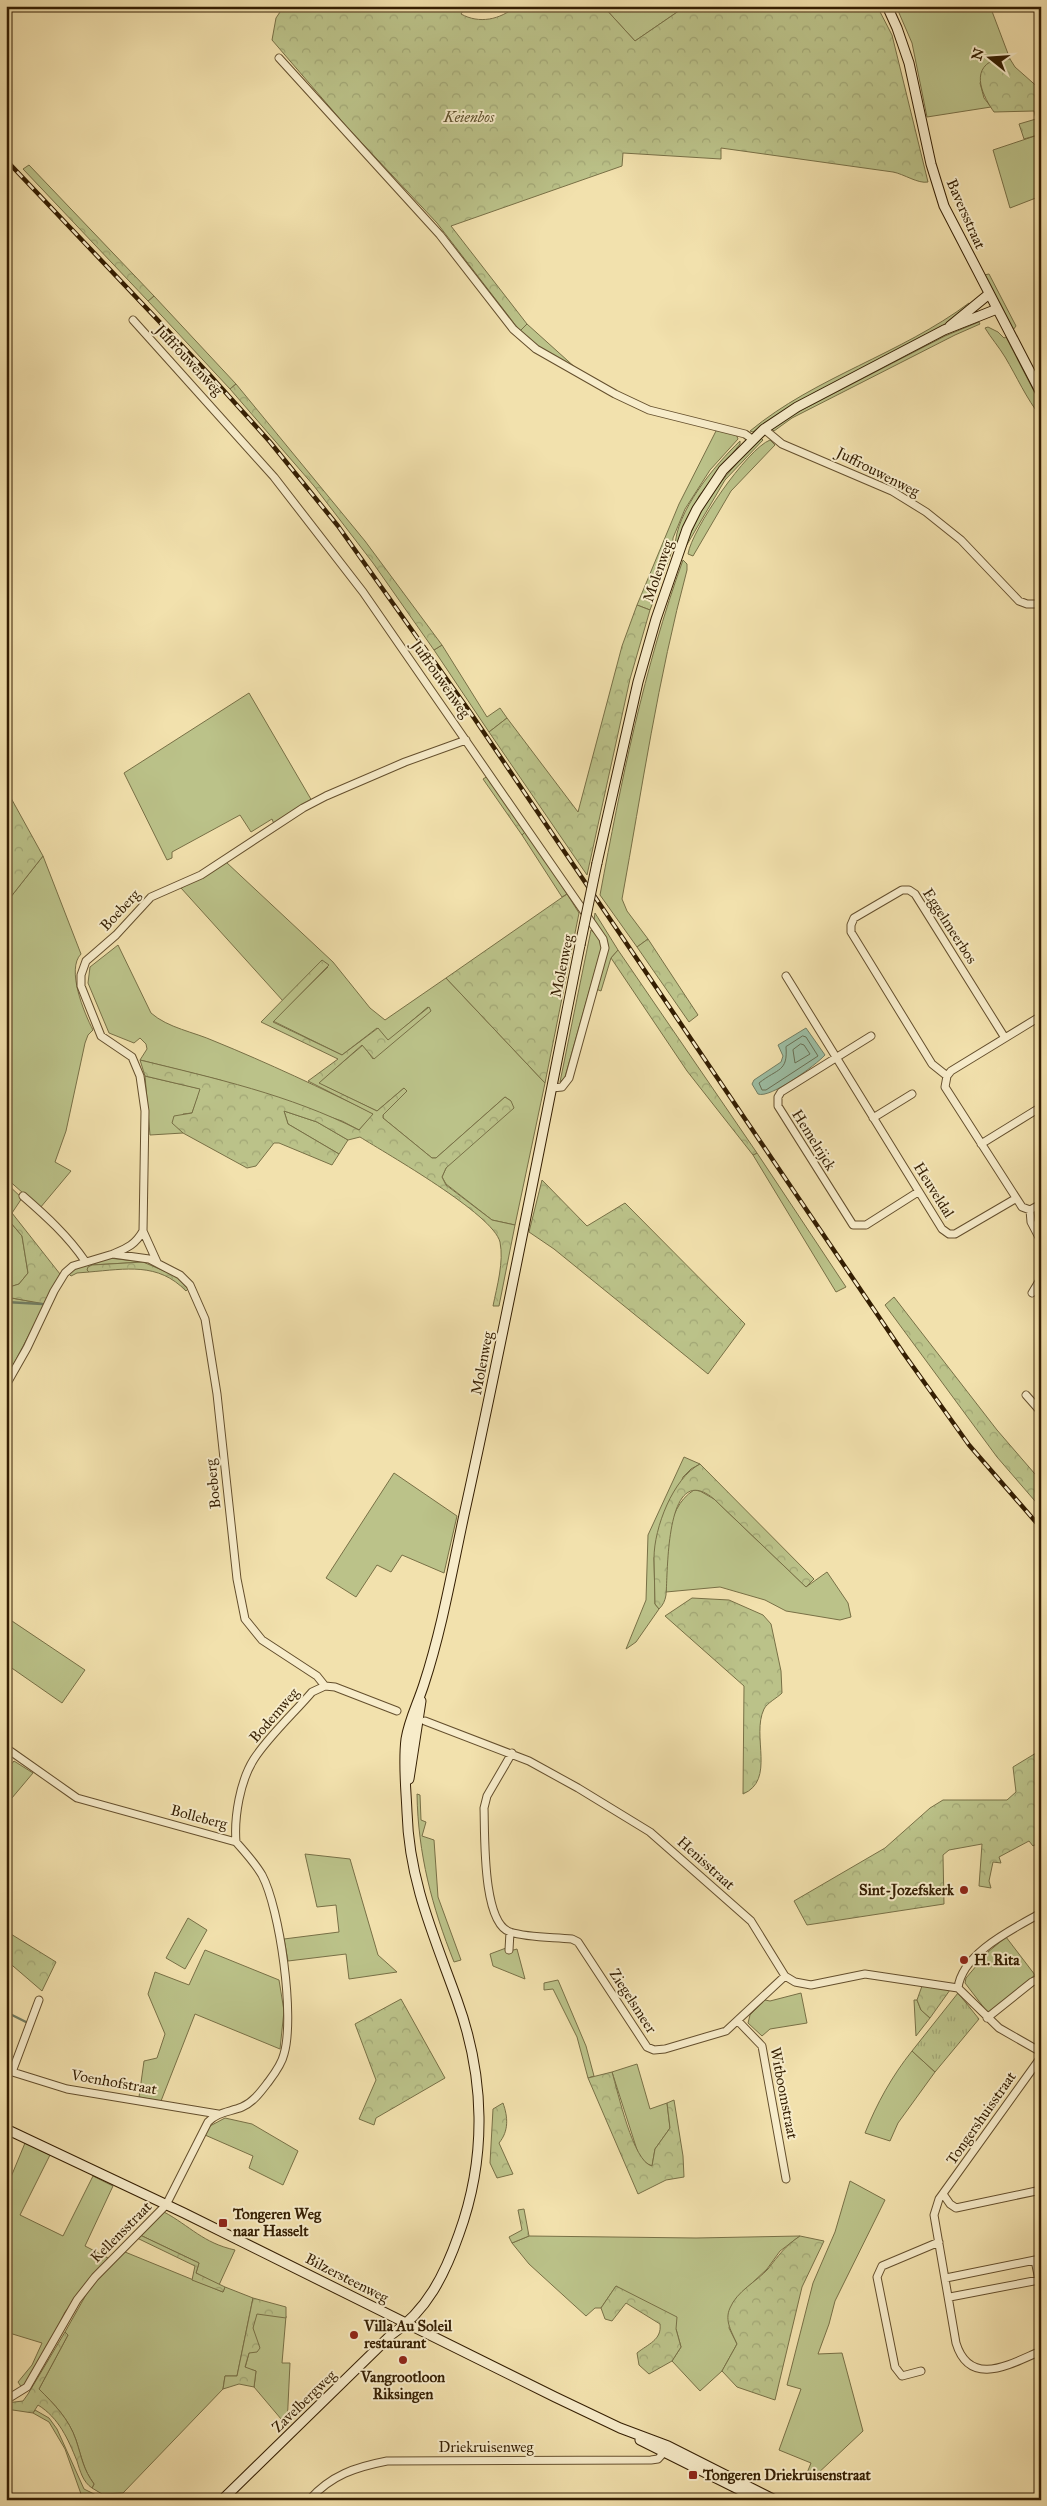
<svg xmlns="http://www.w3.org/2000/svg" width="1047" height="2506" font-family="'IM FELL Great Primer',serif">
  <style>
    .grass { fill: #bbc289; stroke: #787046 }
    .forest { fill: url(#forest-crowns); stroke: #787046 }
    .park { fill: url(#park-tufts); stroke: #787046 }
    .water { fill: #9cbea4; stroke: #727e63 }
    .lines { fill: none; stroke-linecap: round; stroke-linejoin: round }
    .shore { stroke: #686e53; stroke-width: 1 }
    .stream { stroke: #727e63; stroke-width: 2.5 }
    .minor-casing { stroke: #644f2d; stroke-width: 9 }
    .secondary-casing { stroke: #341e02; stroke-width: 11 }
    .minor { stroke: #f7ecca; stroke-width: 7 }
    .secondary { stroke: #f7ecca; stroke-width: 9 }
    .rail-casing { stroke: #341e02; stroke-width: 4.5 }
    .rail { stroke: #f7ecca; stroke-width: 2.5; stroke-dasharray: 8; stroke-linecap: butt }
    .secondary-bridge-casing { stroke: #341e02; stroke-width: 11; stroke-linecap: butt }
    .secondary-bridge { stroke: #f7ecca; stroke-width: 9 }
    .poi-dot { fill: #8f2418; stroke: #f7ecca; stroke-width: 2 }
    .labels { text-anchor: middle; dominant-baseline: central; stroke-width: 4; stroke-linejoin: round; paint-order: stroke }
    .park-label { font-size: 15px; font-style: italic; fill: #5c4f2a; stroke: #f7ecca }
    .street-label { font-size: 15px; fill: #341e02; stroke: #f7ecca }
    .poi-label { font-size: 15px; font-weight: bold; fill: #341e02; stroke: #f7ecca; text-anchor: start }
  </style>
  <defs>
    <pattern id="forest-crowns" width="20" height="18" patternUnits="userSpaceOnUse" patternTransform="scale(1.25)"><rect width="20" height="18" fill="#bbc289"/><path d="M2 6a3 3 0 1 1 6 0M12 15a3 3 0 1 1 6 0" fill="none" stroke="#a1a675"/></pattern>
    <pattern id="park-tufts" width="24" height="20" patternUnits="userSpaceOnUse" patternTransform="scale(1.25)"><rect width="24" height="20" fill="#bbc289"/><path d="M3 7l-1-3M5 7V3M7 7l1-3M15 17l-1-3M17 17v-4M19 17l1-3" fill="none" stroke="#a1a675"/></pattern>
  </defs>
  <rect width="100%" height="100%" fill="#f2e1ad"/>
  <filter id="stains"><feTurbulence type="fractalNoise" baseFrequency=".004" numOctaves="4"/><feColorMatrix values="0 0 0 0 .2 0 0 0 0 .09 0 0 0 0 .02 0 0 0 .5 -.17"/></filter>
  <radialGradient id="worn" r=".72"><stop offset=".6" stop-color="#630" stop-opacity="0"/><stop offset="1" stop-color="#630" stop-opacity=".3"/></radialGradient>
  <path class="grass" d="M603 6H686L635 41Z
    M896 6H990L1010 59 994 60 980 83 984 98 991 107 927 117 912 43Z
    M1041 134V196L1010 208 993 150Z
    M989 274 1016 326 1013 330 984 275Z
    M154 296 236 384 230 389 148 301Z
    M969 303 971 305C905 358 819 380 753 432L750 431C815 377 901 354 969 303Z
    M979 322 980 324 955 335 792 418 774 431 772 429 794 414 945 336Z
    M527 324 578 370 539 348 520 331Z
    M988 327 998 332 1004 338 1006 337 1041 405V417C1026 398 1017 377 1005 357 999 347 991 338 985 328Z
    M717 429 736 434 738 439 710 470 685 509 673 538 672 551 650 610 637 605 679 504Z
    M761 438 763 440 725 480 685 548C700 503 728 471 761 438Z
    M770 440 775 445 731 491 693 556 688 554C692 529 747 449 770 440Z
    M740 441V444L699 496 675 548C675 512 715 465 740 441Z
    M683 560 687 564V570C658 678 642 789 622 899L627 911 648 939 637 947 600 895C621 782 644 668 683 560Z
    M442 645 487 717 500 708 507 718 489 732 434 650Z
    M249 693 312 801 274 824 272 819 251 832 240 815 172 852V858L167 860 124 773Z
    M526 831 567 894 562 897 522 835Z
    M43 856 81 954C66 969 84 1013 93 1030L88 1035 85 1043 66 1131 55 1162 71 1171 40 1208 6 1178V903Z
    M226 862 333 962 370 1008 385 1020 446 978 545 1083 515 1225 492 1220 446 1184 442 1177 446 1168 511 1101 505 1097 436 1158H432L383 1118V1115L407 1091 404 1088 377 1111 318 1083 363 1045 373 1059 428 1007 388 1041 377 1028 342 1055 273 1021 328 967 322 961 283 1001 181 888Z
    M595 913 618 950 611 958 601 991 596 989 608 944 594 920Z
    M591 930 598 937 602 946 565 1077 560 1082Z
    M118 945 151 1013C168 1028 194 1032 214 1041 268 1063 321 1088 374 1114L359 1130 342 1121 220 1080 140 1060 147 1049 146 1044 140 1038 134 1043 109 1033 88 983 90 967Z
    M145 1076 201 1089 192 1113 183 1114 177 1127 183 1133 150 1135Z
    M284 1111 317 1122 348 1140 339 1154 288 1124Z
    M757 1153 846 1287 836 1292 753 1155Z
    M6 1217 22 1236 28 1273 19 1284 7 1288Z
    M109 1258 143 1262 92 1265 87 1270 89 1272 77 1273 71 1276 68 1273 72 1270Z
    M6 1297 45 1304 7 1377H6Z
    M684 1457 700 1464 691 1469 683 1477 654 1558 655 1604 659 1609 636 1642 626 1649 646 1600 648 1535Z
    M394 1473 457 1516 444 1573 402 1555 391 1572 377 1565 356 1597 326 1578Z
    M694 1490 700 1491 714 1499 806 1587 827 1572 848 1603 851 1617 840 1620 786 1611 765 1600 720 1587 666 1592C666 1560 663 1509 694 1490Z
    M6 1617 85 1670 62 1703 6 1664Z
    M14 1761 33 1773 6 1805V1771Z
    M417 1794 420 1795 421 1820 426 1822 422 1836 434 1840 438 1897 461 1960 454 1962C432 1907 418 1854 417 1794Z
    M305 1854 350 1859 378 1955 397 1972 349 1979 346 1954 288 1961 284 1939 339 1932 336 1905 317 1907Z
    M188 1918 207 1930 185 1969 166 1958Z
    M1006 1937 1035 1975 988 2013 965 1983 966 1978 988 1952Z
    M506 1948V1952L517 1949 525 1979 493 1966 490 1954Z
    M205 1950 279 1980 284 2011 280 2049 195 2014 161 2101 139 2097 144 2061 157 2058 165 2034 148 1994 155 1972 189 1985Z
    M558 1980 586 2046 594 2076 588 2078 577 2037 553 1989 544 1990V1983Z
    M801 1993 807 2023 770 2029 762 2036 748 2023 750 2015 765 2000 770 2001Z
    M914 2000H917L921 2010 930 2018 916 2036Z
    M912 2051 935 2072 898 2123 890 2141 865 2133C877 2103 892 2076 912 2051Z
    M637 2064 650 2109 667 2103 670 2128 655 2149 652 2166 644 2162 638 2153 612 2072Z
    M225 2118 252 2124 298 2151 283 2185 249 2168 253 2156 205 2135 210 2126Z
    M25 2143 50 2155 20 2215 63 2236 93 2176 113 2186 85 2246 108 2258 65 2312 38 2366 22 2388 18 2382 32 2365 42 2343 6 2332V2189Z
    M850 2181 885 2200 835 2301 829 2324 818 2354 842 2353 863 2431 815 2476 807 2473 811 2463 779 2450 801 2389 787 2385 813 2283 835 2232Z
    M164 2212C190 2226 203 2243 235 2250L219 2285 196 2273 199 2263 140 2235Z
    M529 2236 696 2238 800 2236 780 2251 767 2269 736 2298 729 2328 737 2344 722 2371 700 2391 672 2361 681 2347 676 2329 616 2286 601 2308H595L586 2316 529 2264 512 2243Z
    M125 2252 223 2292 225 2287 253 2298 237 2376H225L223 2389 123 2493 102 2494 92 2488 94 2484C83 2469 82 2458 76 2440 69 2419 54 2404 39 2389L68 2335 65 2332 91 2286Z
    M257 2313 286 2316 282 2363H290L287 2426 254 2387 256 2371 245 2368 249 2353 259 2345C251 2334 251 2325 257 2313Z
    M35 2410 49 2418 57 2429 84 2489 104 2499 147 2496 150 2500H76L81 2494 65 2449 49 2422 33 2413Z"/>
  <path class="forest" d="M284 6H466L461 14C479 24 500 20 516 6H603L635 41 686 6H877L892 35 928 182C918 184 904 174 893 172L721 148V159L623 153 622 166 451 226 527 324 520 331 437 223 346 126 272 40 276 18Z
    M1010 59 1015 67 1041 90V134L1024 139 1019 124 1036 119 1034 111 994 112C984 98 969 70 994 60 998 59 1005 59 1010 59Z
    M29 165 154 296 148 301 23 169Z
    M236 384 365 541 442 645 434 650 373 563 314 486 230 389Z
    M637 605 650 610 630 679 587 875 489 732 507 718 578 812 622 646Z
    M488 776 526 831 522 835 483 779Z
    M6 789 43 856 6 903Z
    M567 894 579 913 545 1083 446 978Z
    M648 939 698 1015 689 1022 637 947Z
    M618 950 757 1153 753 1155 687 1071 611 958Z
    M322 960 329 965 273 1022 342 1055 378 1028 388 1040 429 1007 431 1011 374 1059 362 1045 319 1083 377 1111 404 1088 407 1091 383 1115V1118L432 1158H436L505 1097 511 1101 514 1108 446 1168 442 1177 446 1185 492 1220 515 1225 499 1306H493C497 1286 504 1262 500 1242 493 1214 387 1154 360 1137L348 1140 317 1122 284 1111 288 1124 339 1154 332 1165 279 1143H274L256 1166 247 1168 183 1133 172 1123 174 1116 192 1113 200 1089 145 1076 140 1060C214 1078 290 1095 359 1130L373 1114 308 1081 338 1059 261 1022Z
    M542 1180 587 1226 625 1203 745 1324 708 1374 554 1249 529 1232Z
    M6 1183 22 1198 12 1213 60 1274 45 1304 6 1297V1288L19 1284 28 1273 22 1236 6 1217Z
    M143 1262 176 1276 188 1289 186 1291C158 1262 126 1269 89 1272L87 1270 88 1267 92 1265Z
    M894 1297 997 1430 1041 1481V1508L997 1457 885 1305Z
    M700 1464 814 1579 806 1587 714 1499C665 1458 668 1573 666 1595 665 1601 663 1605 659 1609L655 1604C655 1589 654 1573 654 1558 654 1528 673 1478 700 1464Z
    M692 1598 729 1600 763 1615 771 1624 781 1671 782 1693C777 1698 767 1703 764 1709 751 1736 776 1780 743 1794L744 1686 665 1616Z
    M1041 1750V1841L1033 1846 1029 1841 999 1857 1001 1863 993 1862 989 1881 991 1888 979 1886 982 1844 949 1850 943 1855 944 1904 807 1925 794 1901 885 1848 930 1808 943 1800H1007L1016 1792 1013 1767Z
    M6 1931 56 1962 42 1991 6 1960Z
    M922 1986 950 1990 930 2018 921 2010 917 2000Z
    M401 1999 445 2078 376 2118 374 2125 359 2119 376 2080 355 2024Z
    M612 2072C618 2092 633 2162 652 2166L655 2149 670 2128 667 2103 674 2100 683 2156 684 2177 666 2180 638 2194 588 2078Z
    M503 2103C508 2117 509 2131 499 2143L513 2174 497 2178 490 2163 493 2109Z
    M524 2209 529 2236 512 2243 509 2237 522 2230 518 2210Z
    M140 2235 199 2263 196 2273 225 2287 223 2292 192 2280 195 2266 137 2238Z
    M800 2236 824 2241 802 2287 775 2400 737 2387 722 2371 737 2344C732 2332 724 2321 730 2308 737 2291 756 2282 768 2269 778 2256 786 2245 800 2236Z
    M616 2286 677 2317 676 2329 681 2347 672 2361 649 2374 639 2365 637 2353C648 2344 662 2340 660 2324L626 2303 612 2321 605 2319 601 2308Z
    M253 2298 286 2307V2318L257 2314 253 2328 260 2348 257 2352 249 2353 245 2367 256 2371 254 2387 239 2384 223 2389 225 2376H237Z
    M65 2332 68 2335 39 2389C54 2404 69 2419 76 2440 82 2458 83 2469 94 2484L92 2488C83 2482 80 2471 77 2461 68 2439 59 2418 38 2405L33 2413 6 2409V2403L23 2401 28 2394Z"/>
  <path class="park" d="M958 1993 979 2019 935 2072 912 2051Z"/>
  <path class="water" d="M806 1028 825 1055C816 1065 770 1099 758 1094L752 1084 754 1080 781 1062 783 1056 778 1045Z"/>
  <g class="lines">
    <path class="shore" d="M803 1036 806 1037 818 1056 766 1090H762L759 1083C778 1068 788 1072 786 1047Z
      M801 1044 804 1045 810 1054 795 1063 793 1050Z"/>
    <path class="stream" d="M6 1302 42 1304
      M6 2012 28 2023"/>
    <defs>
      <path id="minor" d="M279 58 440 235 513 329 536 349 615 394 649 410 745 434 752 439
        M133 320 274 477 363 592 603 939 605 948 569 1078 562 1087 552 1088
        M764 429 782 444 892 491 926 512 961 540 1019 601 1027 604H1041
        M786 976 942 1229 949 1234H955L1015 1199
        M1041 1016 951 1071 947 1076 945 1087 1022 1207 1030 1210 1041 1204
        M871 1036 781 1092 778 1097V1106L853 1225H866L918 1192
        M947 1076 932 1064 851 932V925L854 918 902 890H909L915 894 1005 1038
        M873 1118 912 1094
        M981 1144 1041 1107
        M23 1196C46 1216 68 1236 85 1261
        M1030 1210 1031 1222 1041 1241
        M113 1254C127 1248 135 1245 143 1231
        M157 1262 143 1231 145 1111 140 1076 132 1057 101 1036 81 986V975L86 961 116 935 151 897 201 875 303 808 326 796 405 762 466 740
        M1032 1293 1041 1278
        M6 1385 27 1348 54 1291 65 1273 73 1266 113 1254 149 1259 180 1275 190 1285 205 1319 217 1394 237 1579 245 1619 262 1640 317 1676 325 1686
        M1026 1395 1041 1412
        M425 1721 529 1761 578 1788 650 1832 751 1921 785 1976 795 1982 811 1985 865 1974 958 1988 999 2028 1041 2052
        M6 1748 77 1798 236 1842C245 1852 255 1863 262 1875 280 1909 295 2017 284 2054 282 2063 275 2073 269 2081 262 2090 254 2102 242 2107 230 2112 217 2112 208 2122L166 2205 95 2277 77 2300 27 2387 6 2400
        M512 1753 487 1796 484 1808C485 1833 482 1923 510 1932 529 1938 553 1937 572 1939L578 1942 647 2047 654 2050 665 2049 726 2031 785 1976
        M236 1842C234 1817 240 1781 254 1759 269 1736 294 1713 312 1692L325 1686 335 1687 397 1711
        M509 1950 510 1932
        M958 1988C962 1953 1013 1929 1041 1913
        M987 2018 1032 1982 1041 1978
        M738 2021 762 2046 786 2179
        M1041 2057 939 2199 934 2215 956 2343C970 2389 1012 2363 1041 2351
        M6 2070 67 2089 218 2114
        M12 2072 39 2000
        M943 2194 950 2204 956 2208 1041 2190
        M946 2278 1035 2260 1039 2280 950 2297
        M921 2371 902 2376 895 2367 877 2277 882 2266 939 2242
        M309 2500C331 2475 356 2467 387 2461L651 2460 658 2459 667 2449"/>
      <path id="secondary" d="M887 6 897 28 909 63 931 164 944 206 1041 393
        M950 326 989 294
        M597 863 638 682 656 619 687 529 697 509 723 470 764 429 797 407 944 330 997 309
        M409 1779 421 1701
        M6 2129 184 2213 555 2397 620 2428 668 2446 775 2500
        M640 2440 760 2500
        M222 2500 391 2335C427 2311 445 2274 459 2234 487 2157 485 2077 457 2000 434 1936 409 1881 407 1812 406 1788 403 1763 406 1739 409 1720 418 1703 424 1684 442 1629 452 1571 464 1515 506 1325 542 1135 580 945"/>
    </defs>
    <use href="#minor" class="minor-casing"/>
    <use href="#secondary" class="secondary-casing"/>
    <use href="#minor" class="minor"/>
    <use href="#secondary" class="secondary"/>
    <defs>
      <path id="rail" d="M6 160 208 373 270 442 338 526 470 712 904 1354 969 1445 1041 1528"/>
    </defs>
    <use href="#rail" class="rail-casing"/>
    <use href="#rail" class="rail"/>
    <defs>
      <path id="secondary-bridge" d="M580 945 597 863"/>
    </defs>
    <use href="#secondary-bridge" class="secondary-bridge-casing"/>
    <use href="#secondary-bridge" class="secondary-bridge"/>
  </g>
  <g class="poi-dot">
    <circle cx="964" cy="1890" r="5"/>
    <circle cx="964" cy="1960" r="5"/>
    <rect x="218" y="2218" width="10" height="10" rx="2.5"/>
    <circle cx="354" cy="2335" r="5"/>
    <circle cx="403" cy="2360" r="5"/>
    <rect x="688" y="2470" width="10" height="10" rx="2.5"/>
  </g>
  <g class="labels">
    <g class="park-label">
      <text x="469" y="117">Keienbos</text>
    </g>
    <g class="street-label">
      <text transform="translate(966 214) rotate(66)">Baversstraat</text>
      <text transform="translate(189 360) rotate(47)">Juffrouwenweg</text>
      <text transform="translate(878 472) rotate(27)">Juffrouwenweg</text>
      <text transform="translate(658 571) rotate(-71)">Molenweg</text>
      <text transform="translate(441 679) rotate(55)">Juffrouwenweg</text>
      <text transform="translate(120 910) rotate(-47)">Boeberg</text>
      <text transform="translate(950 926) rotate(57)">Eggelmeerbos</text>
      <text transform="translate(562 966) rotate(-78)">Molenweg</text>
      <text transform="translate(814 1140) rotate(58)">Hemelrijck</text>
      <text transform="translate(934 1190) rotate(58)">Heuveldal</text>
      <text transform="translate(482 1363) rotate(-79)">Molenweg</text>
      <text transform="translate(213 1484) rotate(-96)">Boeberg</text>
      <text transform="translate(274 1715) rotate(-49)">Bodemweg</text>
      <text transform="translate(199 1817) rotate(15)">Bolleberg</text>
      <text transform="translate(706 1863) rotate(42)">Henisstraat</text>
      <text transform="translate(633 2001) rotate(57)">Ziegelsmeer</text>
      <text transform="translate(114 2082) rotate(10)">Voenhofstraat</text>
      <text transform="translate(784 2093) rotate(79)">Witboomstraat</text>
      <text transform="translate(981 2118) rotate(-55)">Tongershuisstraat</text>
      <text transform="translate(121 2232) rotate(-45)">Kellensstraat</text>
      <text transform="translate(347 2278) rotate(27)">Bilzersteenweg</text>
      <text transform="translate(304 2401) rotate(-44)">Zavelbergweg</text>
      <text x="486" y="2447">Driekruisenweg</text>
    </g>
    <g class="poi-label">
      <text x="954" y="1890" text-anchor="end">Sint-Jozefskerk</text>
      <text x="974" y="1960">H. Rita</text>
      <text x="233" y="2214">Tongeren Weg<tspan x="233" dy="17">naar Hasselt</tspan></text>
      <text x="364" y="2326">Villa Au Soleil<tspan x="364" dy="17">restaurant</tspan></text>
      <text x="403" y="2377" text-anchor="middle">Vangrootloon<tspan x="403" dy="17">Riksingen</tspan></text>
      <text x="703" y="2475">Tongeren Driekruisenstraat</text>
    </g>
  </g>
  <rect width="1047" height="2506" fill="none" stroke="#f2e1ad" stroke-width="25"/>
  <rect x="8" y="8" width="1032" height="2491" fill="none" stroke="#341e02" stroke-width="2.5"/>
  <rect x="12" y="12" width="1022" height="2481" fill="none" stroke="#341e02"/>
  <g transform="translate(990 58) rotate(287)" stroke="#f7ecca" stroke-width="4" paint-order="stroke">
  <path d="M0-4L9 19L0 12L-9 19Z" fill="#341e02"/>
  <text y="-8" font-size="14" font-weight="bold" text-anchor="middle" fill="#341e02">N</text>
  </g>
  <rect width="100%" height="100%" filter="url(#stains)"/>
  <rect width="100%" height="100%" fill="url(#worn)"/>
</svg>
